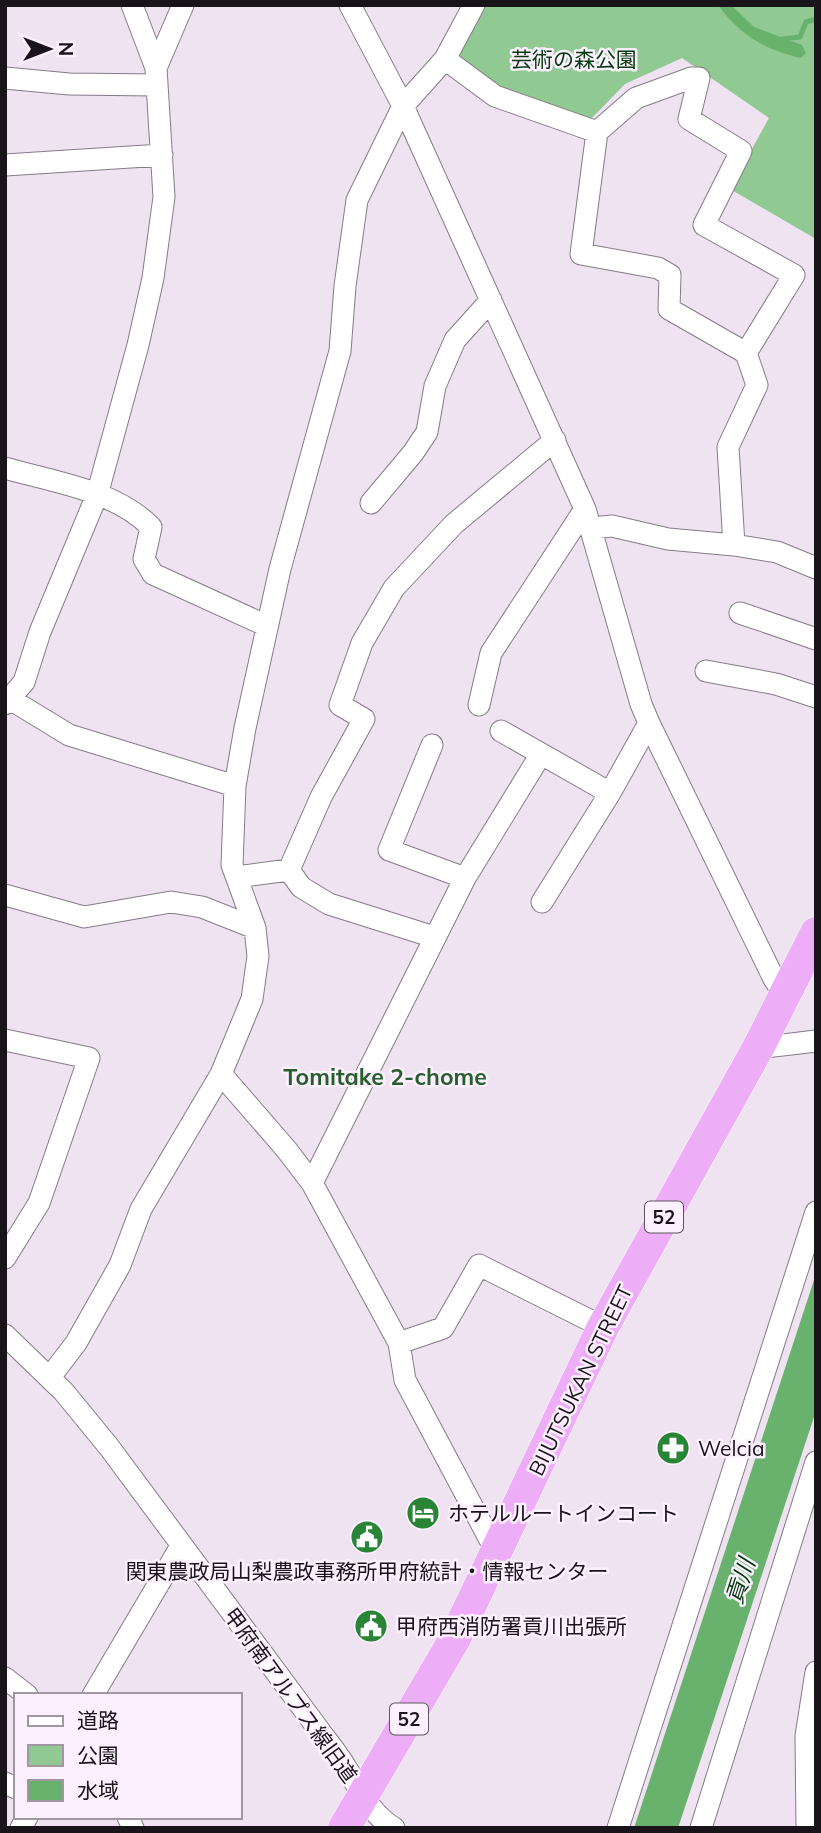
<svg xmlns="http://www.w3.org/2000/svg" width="821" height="1833" font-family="Mulish,'Noto Sans JP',sans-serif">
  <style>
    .green { fill: #90c992 }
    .water { fill: #68b26d }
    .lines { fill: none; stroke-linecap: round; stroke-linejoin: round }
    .stream { stroke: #68b26d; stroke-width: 5 }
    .minor-casing { stroke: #867b88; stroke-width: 23 }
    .highway-casing { stroke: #fff; stroke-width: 33 }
    .minor { stroke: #fff; stroke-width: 21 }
    .highway { stroke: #eeaef7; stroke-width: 32 }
    .labels { text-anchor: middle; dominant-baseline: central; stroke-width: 5; stroke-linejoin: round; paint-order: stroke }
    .shield { fill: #fceffe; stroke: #5c565e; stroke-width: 2 }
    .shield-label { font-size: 19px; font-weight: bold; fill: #181419 }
    .park-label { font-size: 21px; fill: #023b0d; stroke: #fceffe }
    .street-label { font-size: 21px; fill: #181419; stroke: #fceffe }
    .poi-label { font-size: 21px; fill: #181419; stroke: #fceffe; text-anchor: start }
    .neighbourhood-label { font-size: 23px; font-weight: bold; fill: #28602d; stroke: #fceffe }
    .water-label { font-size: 23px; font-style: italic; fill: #013a0c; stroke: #fceffe }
  </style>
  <rect width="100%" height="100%" fill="#efe2f1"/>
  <path class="green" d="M481 5H816V239L730 189 769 118 682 58 625 84 589 121 498 89 452 54Z"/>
  <path class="water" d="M718 5H731L754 27 802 45 806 53 801 58C764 49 741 36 718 5Z
    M816 1274V1411L678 1828H634Z"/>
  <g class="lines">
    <path class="stream" d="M783 39 800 37 806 22 816 19"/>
    <defs>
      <path id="minor" d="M132 5 156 68
        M350 5 403 106 585 509 641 704 649 723 774 979 784 994
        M445 59 495 96 597 132
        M5 78 69 84 157 85
        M5 165 162 155
        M5 468C53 482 115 490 151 527L144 559 153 574 267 626
        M371 503 413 453 427 432 435 386 455 340 491 300
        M592 528 612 526 668 539 734 545 777 552 816 568
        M734 545 728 447 757 385 746 353 669 309 670 275 658 268 581 254 597 132 636 98 691 78H699L689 119 741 151 704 225 794 275 746 353
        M740 613 816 639
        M706 671 776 684 816 697
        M10 699 69 735 235 786
        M5 704 24 682 40 632 97 495 138 345 153 278 164 197 156 68 183 5
        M479 705 491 653 585 509
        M501 731 610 793
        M432 745 389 850 465 878
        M289 870 301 887 329 904 434 937
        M237 877 289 870 321 797 364 719 340 705 362 643 394 588 454 524 555 440
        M5 895 84 917 171 902 202 907 255 928
        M542 902 610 793 649 723
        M5 1040 89 1058 39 1203 5 1258
        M758 1048 816 1041
        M221 1074 286 1149 312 1183 399 1343 405 1380 497 1553
        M312 1183 465 878 541 754
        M5 1335 64 1392 109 1447 322 1734C331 1746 341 1758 348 1771 362 1793 371 1814 394 1828
        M399 1343 443 1328 479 1265 603 1327
        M50 1377 76 1343 120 1265 141 1209 221 1074 252 999 258 956 255 928 232 865 235 786 245 728 280 569 340 351 345 286 357 200 403 106 445 59 474 5
        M5 1678 27 1695
        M93 1695 181 1546
        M5 1783 16 1788
        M128 1817 133 1828
        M21 1828 27 1817
        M618 1828 816 1212
        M701 1828 816 1462
        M807 1828 806 1736 816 1672"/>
      <path id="highway" d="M344 1828 454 1640 603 1327 758 1048 816 933"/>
    </defs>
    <use href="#minor" class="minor-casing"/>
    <use href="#highway" class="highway-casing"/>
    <use href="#minor" class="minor"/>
    <use href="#highway" class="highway"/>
  </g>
  <defs>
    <symbol id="pharmacy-disc" viewBox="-11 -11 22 22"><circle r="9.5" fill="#298536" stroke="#fceffe"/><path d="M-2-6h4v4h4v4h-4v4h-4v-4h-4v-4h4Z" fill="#fff"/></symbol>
    <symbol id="hotel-disc" viewBox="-11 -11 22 22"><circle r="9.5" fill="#298536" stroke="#fceffe"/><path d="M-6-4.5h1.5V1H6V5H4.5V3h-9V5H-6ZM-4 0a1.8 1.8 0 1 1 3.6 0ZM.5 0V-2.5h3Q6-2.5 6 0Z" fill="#fff"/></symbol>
    <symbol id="civic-disc" viewBox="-11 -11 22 22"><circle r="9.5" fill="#298536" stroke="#fceffe"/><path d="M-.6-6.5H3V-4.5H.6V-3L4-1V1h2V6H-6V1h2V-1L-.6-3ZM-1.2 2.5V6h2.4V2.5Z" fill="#fff"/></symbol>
  </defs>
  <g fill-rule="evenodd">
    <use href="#pharmacy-disc" x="654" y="1429" width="38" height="38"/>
    <use href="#hotel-disc" x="404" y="1494" width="38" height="38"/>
    <use href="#civic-disc" x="348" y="1518" width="38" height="38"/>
    <use href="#civic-disc" x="352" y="1607" width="38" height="38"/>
  </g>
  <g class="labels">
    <g class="shield">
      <rect x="645" y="1201.5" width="38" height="31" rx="5"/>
      <rect x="390" y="1703.5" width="38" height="31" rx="5"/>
    </g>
    <g class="shield-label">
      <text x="664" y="1217">52</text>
      <text x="409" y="1719">52</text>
    </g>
    <g class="park-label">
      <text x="574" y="59">芸術の森公園</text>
    </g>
    <g class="street-label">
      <text transform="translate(580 1380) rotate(-64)">BIJUTSUKAN STREET</text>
      <text transform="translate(291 1695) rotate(54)">甲府南アルプス線旧道</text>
    </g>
    <g class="poi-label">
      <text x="698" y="1448">Welcia</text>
      <text x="448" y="1513">ホテルルートインコート</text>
      <text x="367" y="1571" text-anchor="middle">関東農政局山梨農政事務所甲府統計・情報センター</text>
      <text x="396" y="1626">甲府西消防署貢川出張所</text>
    </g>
    <g class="neighbourhood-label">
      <text x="385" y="1076">Tomitake 2-chome</text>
    </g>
    <g class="water-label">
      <text transform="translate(740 1581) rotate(-72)">貢川</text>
    </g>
  </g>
  <rect width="821" height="1833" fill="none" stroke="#181419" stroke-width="14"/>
  <rect x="14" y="1693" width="228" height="126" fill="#fceffe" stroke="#a197a2" stroke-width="2"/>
  <rect x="28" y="1716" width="35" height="10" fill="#ffffff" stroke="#a197a2" stroke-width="2"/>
  <text x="77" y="1728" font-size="21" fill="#181419">道路</text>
  <rect x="28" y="1745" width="35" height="21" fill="#90c992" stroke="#a197a2" stroke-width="2"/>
  <text x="77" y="1763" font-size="21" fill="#181419">公園</text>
  <rect x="28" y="1780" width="35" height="21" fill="#68b26d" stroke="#a197a2" stroke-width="2"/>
  <text x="77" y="1798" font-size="21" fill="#181419">水域</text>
  <g transform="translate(49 49) rotate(90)" stroke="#fceffe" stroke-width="5" paint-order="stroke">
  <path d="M0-5L12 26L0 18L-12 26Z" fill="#181419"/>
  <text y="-10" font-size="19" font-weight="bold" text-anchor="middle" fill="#181419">N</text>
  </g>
</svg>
